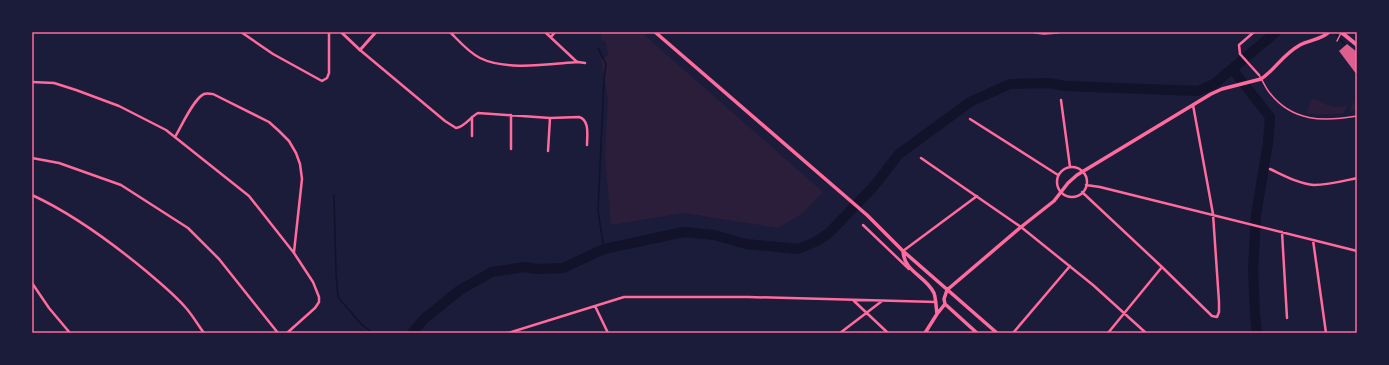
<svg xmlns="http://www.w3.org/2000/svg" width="1389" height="365" font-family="'Public Sans',sans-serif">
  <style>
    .green { fill: #2a1e3b }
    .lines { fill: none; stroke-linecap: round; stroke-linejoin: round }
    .stream { stroke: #12122b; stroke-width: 1.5 }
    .river { stroke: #12122b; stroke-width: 10 }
    .building { fill: #dd5f8e }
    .service { stroke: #ff6b9d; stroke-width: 1.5 }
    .minor { stroke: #ff6b9d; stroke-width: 2.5 }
    .tertiary { stroke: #ff6b9d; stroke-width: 3 }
    .secondary { stroke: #ff6b9d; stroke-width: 3.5 }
    .primary { stroke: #ff6b9d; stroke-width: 4 }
    .neatline { fill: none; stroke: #ff6b9d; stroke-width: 1.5 }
  </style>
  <rect width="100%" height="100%" fill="#1b1b3a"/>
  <path class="green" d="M601 32H641L823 192 802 214 778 228 684 213 611 225 605 157 608 99 601 60 608 55 606 42 601 40Z
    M1313 98C1324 104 1335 110 1347 105L1344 113C1331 115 1319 115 1306 113Z
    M1357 100V110L1350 112 1352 104Z"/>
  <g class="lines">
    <path class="stream" d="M1334 32 1347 47
      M598 48 606 64 604 79 598 211 604 249
      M334 195 336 274 338 297 361 324 373 333"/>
    <path class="river" d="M1233 70 1270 117 1268 143 1256 215 1253 269 1255 315 1257 333
      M412 333 424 319 460 290 492 272 525 267 536 269 563 268 604 249 684 232 714 235 746 244 798 249 817 241 829 233 874 186 899 154 970 102 1010 84 1049 83 1065 86 1198 91 1214 84 1276 32"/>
  </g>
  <path class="building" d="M1347 44 1357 52V75L1339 51Z"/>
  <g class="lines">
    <path class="service" d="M1337 41 1341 33
      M1259 75C1263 81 1265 87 1269 92 1292 122 1323 122 1357 116"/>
    <path class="minor" d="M241 32 273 54 322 81 327 78 329 73V32
      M450 32C459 41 468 52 480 58 506 71 549 64 578 62L585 63
      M545 32 577 62
      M1254 32 1239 45 1240 54 1259 75
      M551 37 555 32
      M360 50 445 121 456 128C465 127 470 117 478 113L550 118 579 117C590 120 587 136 587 145
      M32 82 54 83 76 90 119 106 166 130 249 196 294 253 313 282 319 297V302L315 308 287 333
      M1061 100 1070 167
      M970 119 1058 175
      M472 136V117
      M175 137C181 127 194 98 204 94 207 93 210 94 213 94L269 122 279 131 289 141 296 153 300 164 302 179 294 252
      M511 149V115
      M548 151 550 118
      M32 158 59 163 121 185 188 228 219 259 278 333
      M921 158 1021 227 1093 285 1146 333
      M1057 182a15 15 0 1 1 30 0a15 15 0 1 1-30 0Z
      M1270 169C1283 175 1299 184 1314 185 1328 185 1343 181 1357 178
      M1086 185 1100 187 1357 251
      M1082 192 1162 267 1212 316 1217 317 1219 312V302L1213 214 1193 105
      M32 195C73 214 111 242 146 271 160 283 174 294 186 308 193 316 198 325 204 333
      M863 225 909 269
      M1282 232 1287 318
      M1313 240 1326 333
      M903 251 977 196
      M32 283 49 308 70 333
      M854 301 888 333
      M595 306 608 333
      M508 333 624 297H748L936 302
      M840 333 882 301
      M1013 333 1070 266
      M1108 333 1162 267"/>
    <path class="tertiary" d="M341 32 360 50 376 32"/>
    <path class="secondary" d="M655 32 867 215 903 251 997 333
      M1035 32 1044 33 1058 32
      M903 251C904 272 926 276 934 293 936 299 936 307 937 314
      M925 333 937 314 945 304
      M977 333 945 304 944 299 947 290 1021 227 1054 201 1068 183 1077 175 1211 94 1222 89 1261 79C1276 69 1282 55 1300 45 1309 40 1321 40 1329 32"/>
    <path class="primary" d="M1341 32 1357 45"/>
  </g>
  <rect width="1389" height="365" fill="none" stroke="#1b1b3a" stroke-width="66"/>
  <rect x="33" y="33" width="1323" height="299" class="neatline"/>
</svg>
